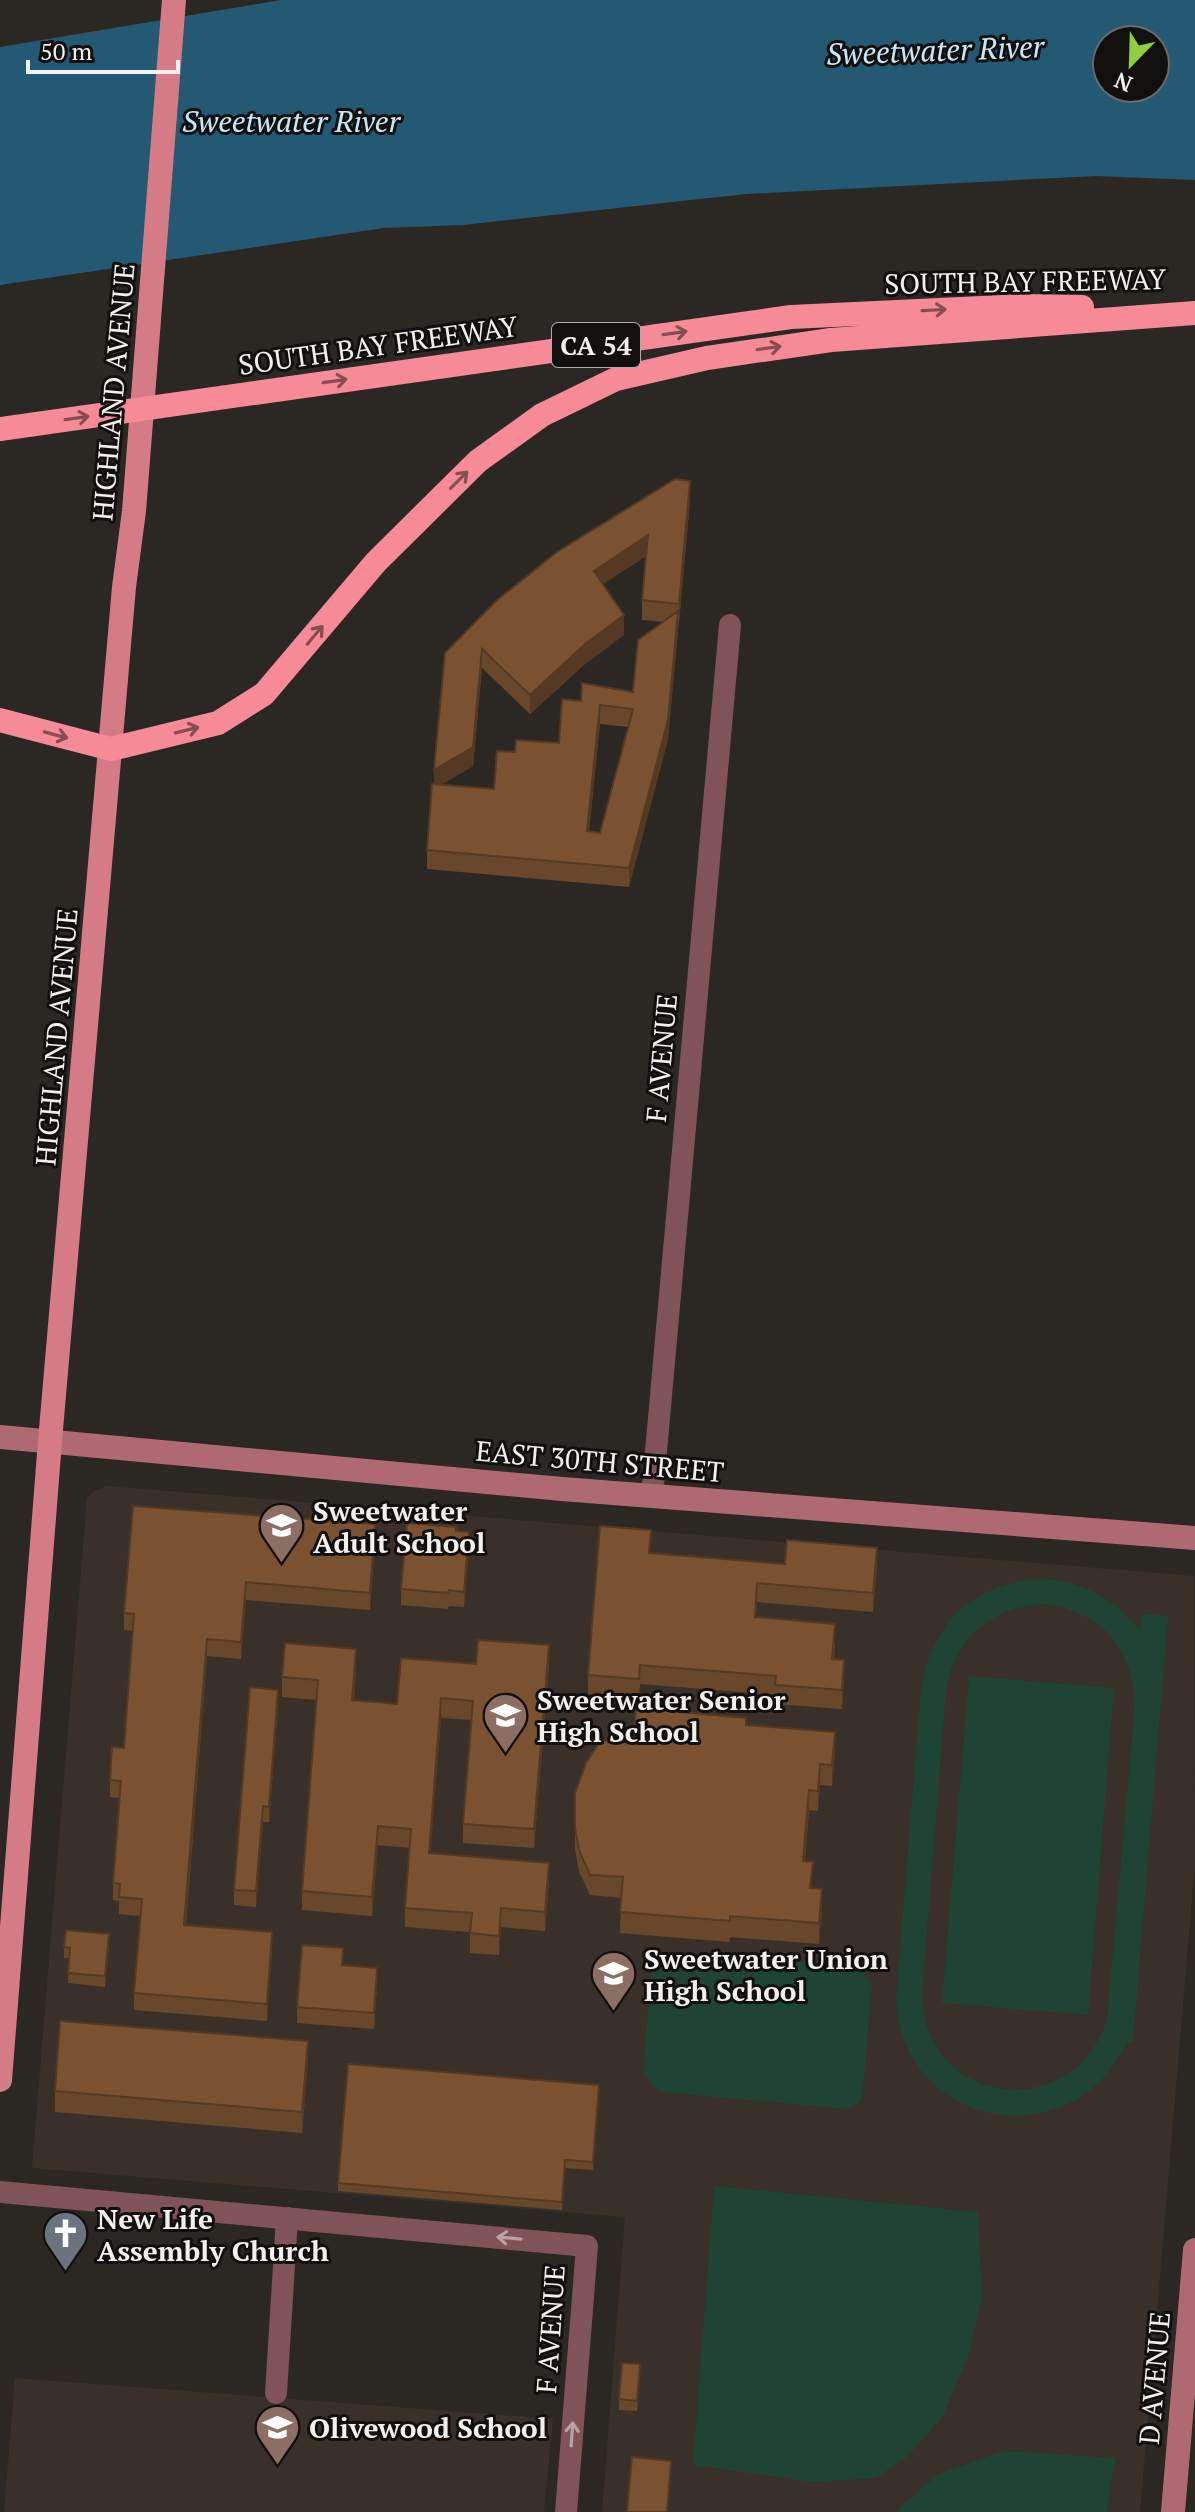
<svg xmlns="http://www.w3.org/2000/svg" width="1195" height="2512" font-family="'PT Serif',serif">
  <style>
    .built { fill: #393129 }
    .green { fill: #1f4334; fill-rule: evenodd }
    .water { fill: #235973; fill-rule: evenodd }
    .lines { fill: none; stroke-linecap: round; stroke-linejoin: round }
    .street { stroke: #7f5357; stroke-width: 22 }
    .secondary { stroke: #af6a71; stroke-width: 24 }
    .primary { stroke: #d47b85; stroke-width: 24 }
    .highway { stroke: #f68b97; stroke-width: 24 }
    .wall { fill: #69472b; fill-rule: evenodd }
    .shaded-wall { fill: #553923 }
    .building { fill: #7a5232; stroke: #553923; stroke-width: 2; fill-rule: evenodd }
    .oneway { stroke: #844e53 }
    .oneway2 { stroke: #b8a2a2 }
    .labels { text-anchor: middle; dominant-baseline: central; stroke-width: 6; stroke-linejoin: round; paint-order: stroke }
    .shield { fill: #12100f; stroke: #afadaa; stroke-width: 2 }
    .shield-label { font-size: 26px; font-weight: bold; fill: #f2f0ed }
    .street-label { font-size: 28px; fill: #f2f0ed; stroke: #12100f }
    .poi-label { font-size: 28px; font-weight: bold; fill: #f2f0ed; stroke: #12100f; text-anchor: start }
    .water-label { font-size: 30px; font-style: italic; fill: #c8e7f8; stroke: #12100f }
  </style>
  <rect width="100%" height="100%" fill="#2b2723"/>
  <path class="built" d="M107 1486 1194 1576 1195 1863 1140 2512H602L625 2217 32 2168 87 1498 93 1492Z
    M15 2378 553 2419 544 2512H4Z"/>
  <path class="green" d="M1045 1579C1084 1582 1116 1600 1140 1631L1142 1614 1168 1616 1133 2042H1127C1073 2160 902 2130 896 1999L921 1689C932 1621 975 1581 1045 1579ZM1045 1604C1102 1613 1133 1647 1135 1705L1107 2020C1072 2125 925 2107 922 1995L946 1691C954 1638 992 1606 1045 1604Z
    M969 1676 1114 1688 1088 2015 942 2003Z
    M653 1951 860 1967 872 1984 862 2100 849 2109 660 2092 643 2074Z
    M714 2186 978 2212 982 2296 969 2354 943 2416 908 2456 876 2478 812 2482 693 2465Z
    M1003 2451 1115 2458 1107 2512H895L938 2474Z"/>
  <path class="water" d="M281 0H1195V180L1096 176 746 194 463 225 384 228 0 285V47ZM1107 40H1155V88H1107Z"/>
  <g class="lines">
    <path class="street" d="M652 1496 730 625
      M0 2192 587 2246 566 2512
      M276 2393 287 2218"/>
    <path class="secondary" d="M0 1437 562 1489 1195 1538
      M1173 2512 1195 2250"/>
    <path class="primary" d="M0 2080 50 1441 124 587 134 511 174 0"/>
    <path class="highway" d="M0 429 791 317 1023 306 1082 307
      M0 720 111 749 218 723 264 694 376 562 478 461 542 415 616 379 707 358 831 340 1195 313"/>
  </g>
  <path class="wall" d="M690 501 668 739 629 887 427 869V850L434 784 445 653ZM646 556 642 600V620L664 622 633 692 581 701 559 743 515 752 494 789 442 784 473 766 482 668 530 714 585 664 624 635 603 584ZM600 724 628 727 600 833 589 831Z
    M456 1531 469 1548 464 1607 449 1606 448 1609 401 1605V1589Z
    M375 1541 370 1610 246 1600 241 1659 207 1656 186 1925 272 1949 267 2021 134 2010V1993L140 1916 119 1914V1901L113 1900V1883L119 1798 110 1797V1780L124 1748 133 1631 124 1630V1613Z
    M650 1553 785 1564 877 1567 873 1612 757 1602 756 1617 835 1643 834 1659 844 1679 842 1709 775 1704V1695L640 1684 639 1698 588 1694V1675Z
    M476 1664 549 1665 534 1848 463 1843V1824L471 1720 441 1718 430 1853 549 1882 545 1931 501 1927 499 1955 470 1953V1932L405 1927V1908L409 1848 378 1845 372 1916 302 1910V1891L317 1700 282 1697V1677L356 1668 354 1700 397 1704Z
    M278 1705 269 1822H263L256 1907 234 1905V1890Z
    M746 1725 835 1752 832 1786 820 1785 818 1811 809 1810 805 1862 812 1888 822 1910 819 1944 730 1937V1942L620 1933 621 1898 590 1895 579 1871 575 1849V1793L633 1743Z
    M109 1945 105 1987 68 1983 69 1958H64V1947Z
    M343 1965 377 1984 374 2029 297 2023V2007Z
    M308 2062 302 2133 55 2112V2091Z
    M599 2093 593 2170 565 2168 562 2210 338 2191V2183Z
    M640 2375 637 2411 619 2410V2399Z"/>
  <path class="shaded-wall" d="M690 481V501L679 624V604Z
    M648 535V555L594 590V571Z
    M678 611V631L668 739 629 887V868Z
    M624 615V635L585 664 530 714V695L585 644Z
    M482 649V668L473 766 434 789V770Z
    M600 705V724L587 850V831Z
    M375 1524V1541L370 1610V1593Z
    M469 1532V1548L464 1607V1592Z
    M877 1548V1567L873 1612V1593Z
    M246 1582V1600L241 1659V1642Z
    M207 1639V1656L184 1942V1925Z
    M549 1645V1665L534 1848V1829Z
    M356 1649V1668L352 1719V1700Z
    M844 1660V1679L842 1709V1690Z
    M278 1690V1705L269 1822V1807Z
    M441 1698V1718L429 1872V1853Z
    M835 1732V1752L832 1786V1765Z
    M820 1764V1785L818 1811V1791Z
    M809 1790V1810L803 1882V1861Z
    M263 1806V1822L256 1907V1891Z
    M378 1826V1845L372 1916V1897Z
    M549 1863V1882L545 1931V1912Z
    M822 1889V1910L819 1944V1923Z
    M501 1908V1927L499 1955V1936Z
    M272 1932V1949L267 2021V2004Z
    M377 1968V1984L374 2029V2013Z
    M308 2041V2062L302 2133V2112Z"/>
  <path class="building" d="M675 479 690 481 679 604 642 600 648 535 594 571 624 615 585 644 530 695 482 649 473 747 434 770 445 653 496 601 557 552Z
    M678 611 668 720 629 868 427 850 432 784 494 789 497 751 515 752 516 740 559 743 562 699 581 701 582 683 633 692 638 640ZM600 705 633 709 600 833 587 831Z
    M133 1506 375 1524 370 1593 246 1582 241 1642 207 1639 184 1925 272 1932 267 2004 134 1993 142 1899 119 1897 120 1884 113 1883 121 1781 110 1780 112 1747 124 1748 134 1614 124 1613Z
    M407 1523 456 1527V1531L469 1532 464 1592 449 1590 448 1593 401 1589Z
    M600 1526 651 1530 649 1553 785 1564 787 1540 877 1548 873 1593 757 1583 755 1617 835 1624 832 1659 844 1660 842 1690 775 1685 776 1676 640 1665 639 1679 588 1675Z
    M478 1640 549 1645 534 1829 463 1824 473 1701 441 1698 429 1853 549 1863 545 1912 501 1908 499 1936 470 1933 472 1913 405 1908 411 1829 378 1826 372 1897 302 1891 318 1680 282 1677 285 1643 356 1649 352 1700 397 1704 401 1658 476 1664Z
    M250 1687 278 1690 269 1807 263 1806 256 1891 234 1890Z
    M636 1708 746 1718V1725L835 1732 832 1765 820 1764 818 1791 809 1790 803 1861 813 1862 810 1888 822 1889 819 1923 730 1916V1921L620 1912 623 1877 590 1875 579 1850 575 1828V1793L586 1763 601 1740 633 1743Z
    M66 1930 109 1934 105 1976 68 1973 70 1948 64 1947Z
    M302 1945 343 1948 342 1965 377 1968 374 2013 297 2007Z
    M60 2021 308 2041 302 2112 55 2091Z
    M348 2064 599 2085 593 2162 565 2160 562 2202 338 2183Z
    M622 2363 640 2364 637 2401 619 2399Z
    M632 2457 671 2461 667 2512H627Z"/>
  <defs><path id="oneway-shaft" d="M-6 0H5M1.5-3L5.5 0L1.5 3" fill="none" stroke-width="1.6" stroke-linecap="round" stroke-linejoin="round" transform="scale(2)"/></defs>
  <g class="oneway">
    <use href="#oneway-shaft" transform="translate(934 310) rotate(-3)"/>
    <use href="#oneway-shaft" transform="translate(675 333) rotate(-8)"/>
    <use href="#oneway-shaft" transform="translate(769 348) rotate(-8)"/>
    <use href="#oneway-shaft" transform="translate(335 381) rotate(-8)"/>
    <use href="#oneway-shaft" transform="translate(77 418) rotate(-8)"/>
    <use href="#oneway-shaft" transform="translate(459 480) rotate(-45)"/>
    <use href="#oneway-shaft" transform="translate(315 635) rotate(-50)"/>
    <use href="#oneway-shaft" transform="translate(187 730) rotate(-14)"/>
    <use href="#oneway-shaft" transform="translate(56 735) rotate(15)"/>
  </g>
  <g class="oneway2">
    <use href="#oneway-shaft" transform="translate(509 2238) rotate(-175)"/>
    <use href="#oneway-shaft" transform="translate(572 2434) rotate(-86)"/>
  </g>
  <defs>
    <symbol id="school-pin" viewBox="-11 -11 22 30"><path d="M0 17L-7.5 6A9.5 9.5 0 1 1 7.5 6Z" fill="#8d6e63" stroke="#12100f"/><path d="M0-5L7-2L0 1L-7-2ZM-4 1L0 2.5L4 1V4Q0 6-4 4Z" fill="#fff"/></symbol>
    <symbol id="church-pin" viewBox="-11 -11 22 30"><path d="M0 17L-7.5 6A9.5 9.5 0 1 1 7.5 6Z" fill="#6b7280" stroke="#12100f"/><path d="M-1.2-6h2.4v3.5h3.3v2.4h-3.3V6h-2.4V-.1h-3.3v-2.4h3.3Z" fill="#fff"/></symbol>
  </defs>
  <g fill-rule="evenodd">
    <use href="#school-pin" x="256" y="1500" width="51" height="69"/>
    <use href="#school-pin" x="480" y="1690" width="51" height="69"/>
    <use href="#school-pin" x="588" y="1948" width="51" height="69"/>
    <use href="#church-pin" x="40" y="2208" width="51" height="69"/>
    <use href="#school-pin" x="252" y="2402" width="51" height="69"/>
  </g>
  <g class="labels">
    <rect class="shield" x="552" y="323" width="88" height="44" rx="6"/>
    <g class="shield-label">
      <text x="596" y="345">CA 54</text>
    </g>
    <g class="street-label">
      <text transform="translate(1025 281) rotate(-1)">SOUTH BAY FREEWAY</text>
      <text transform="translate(378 345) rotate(-8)">SOUTH BAY FREEWAY</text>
      <text transform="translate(113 392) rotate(-85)">HIGHLAND AVENUE</text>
      <text transform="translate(56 1037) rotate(-85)">HIGHLAND AVENUE</text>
      <text transform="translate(661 1058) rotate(-85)">F AVENUE</text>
      <text transform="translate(600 1461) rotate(5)">EAST 30TH STREET</text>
      <text transform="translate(550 2329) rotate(-86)">F AVENUE</text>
      <text transform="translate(1154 2378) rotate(-85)">D AVENUE</text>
    </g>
    <g class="poi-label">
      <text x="313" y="1510">Sweetwater<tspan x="313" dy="32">Adult School</tspan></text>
      <text x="537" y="1699">Sweetwater Senior<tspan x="537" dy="32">High School</tspan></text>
      <text x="644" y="1958">Sweetwater Union<tspan x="644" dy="32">High School</tspan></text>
      <text x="97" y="2218">New Life<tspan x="97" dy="32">Assembly Church</tspan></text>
      <text x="309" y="2427">Olivewood School</text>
    </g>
    <g class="water-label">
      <text transform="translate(935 50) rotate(-2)">Sweetwater River</text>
      <text x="291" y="121">Sweetwater River</text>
    </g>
  </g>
  <g transform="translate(1131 64) rotate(203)"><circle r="38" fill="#12100f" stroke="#6c6a68" stroke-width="2"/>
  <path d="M0-6L14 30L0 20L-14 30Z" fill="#8fcd42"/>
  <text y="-12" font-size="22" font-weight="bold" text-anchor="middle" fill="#f2f0ed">N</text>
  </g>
  <path d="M28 60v12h150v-12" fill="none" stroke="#f2f0ed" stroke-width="4"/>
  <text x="40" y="60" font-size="24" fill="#f2f0ed" stroke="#12100f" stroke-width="6" paint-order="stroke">50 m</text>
</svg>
